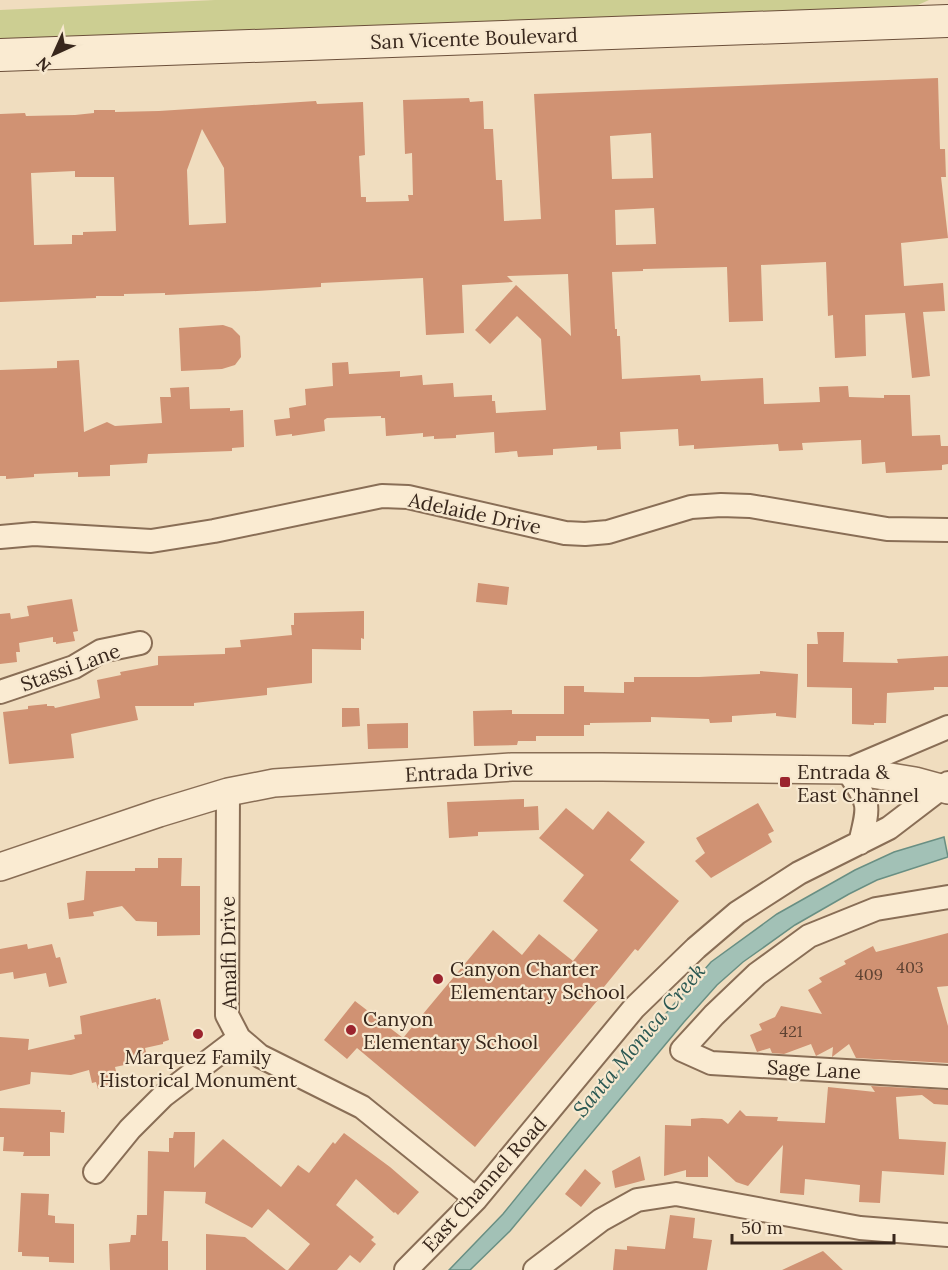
<svg xmlns="http://www.w3.org/2000/svg" width="948" height="1270" font-family="Lora,serif">
  <style>
    .green { fill: #ccce92 }
    .water { fill: #a2c1b6; stroke: #698f83; stroke-width: 1.5 }
    .building { fill: #d09273; fill-rule: evenodd }
    .lines { fill: none; stroke-linecap: round; stroke-linejoin: round }
    .minor-casing { stroke: #896e56; stroke-width: 26 }
    .tertiary-casing { stroke: #896e56; stroke-width: 30 }
    .secondary-casing { stroke: #6b4f3a; stroke-width: 34 }
    .minor { stroke: #faebd2; stroke-width: 22 }
    .tertiary { stroke: #faebd2; stroke-width: 27 }
    .secondary { stroke: #faebd2; stroke-width: 32 }
    .poi-dot { fill: #9b242e; stroke: #f7e8cf; stroke-width: 2 }
    .labels { text-anchor: middle; dominant-baseline: central; stroke-width: 4.5; stroke-linejoin: round; paint-order: stroke }
    .number-label { font-size: 16px; fill: #5e4232 }
    .street-label { font-size: 20px; fill: #38271c; stroke: #f7e8cf }
    .poi-label { font-size: 20px; fill: #38271c; stroke: #f7e8cf; text-anchor: start }
    .water-label { font-size: 21px; font-style: italic; fill: #2a5852; stroke: #f7e8cf }
  </style>
  <rect width="100%" height="100%" fill="#f0ddbf"/>
  <path class="green" d="M215 0H929L918 5 0 46V10Z"/>
  <path class="water" d="M944 837 948 857 877 880 849 894 795 925 743 962 717 985 684 1022 510 1231 470 1270H449L503 1214 661 1019 711 962 777 914 855 870 894 852Z"/>
  <path class="building" d="M938 78 940 149H945L946 177H941L948 238 901 243 904 286 943 283 945 311 923 312 930 376 912 378 905 313 865 315 866 356 835 358 833 315 828 316 826 262 761 265 763 321 729 322 727 267 643 269V271L612 272 615 329H617V336H620L622 379 700 375 701 381 763 378 764 404 820 402 819 387 848 386 849 397 884 398V395H910L912 436 940 435 941 446H948V464L942 465V470L886 473 885 462 862 464 861 440 802 443 803 450 779 451 778 444 694 449V445L679 446 678 429 620 432 621 449 597 450V446L553 449V455L518 457 517 451 495 453 494 432 456 435V438L434 439V436L423 437V433L386 436 385 418H381V416L327 418 324 420 325 431 292 436V434L276 436 274 420 290 418 289 408 306 405 305 389 333 386 332 363 348 362 349 374 400 371V377L422 375 423 385 453 383 454 397 492 395V401H495L496 413 546 410 541 339 517 316 490 344 475 330 516 285 571 336 568 274 507 276 513 282 462 285 464 333 426 335 423 278 321 283V287L257 291 165 295V293L124 294V296H96V298L0 302V114L25 113 26 116 75 115 94 113V110H115V112L159 111 316 101 317 104 363 102 365 155 359 156 361 197H366V202L409 201 408 195H413L412 153 405 154 403 100 469 98 470 102 483 101 484 129H493L496 180H502L504 221 541 219 534 94ZM202 129 224 168 226 223 189 225 187 170ZM651 133 653 178 612 179 610 136ZM75 171V177H114L116 231 83 232V235H72V244L34 245 31 173ZM654 208 656 244 616 245 615 210Z
    M223 325 232 328 240 336 241 357 235 365 222 369 181 371 179 328Z
    M79 360 84 432 107 422 115 426 162 423 160 397H171L170 388 189 387 190 409 230 408V411L243 410 244 447 232 448V451L148 454 147 463 110 465V476L78 477V472L34 474V477L6 479V476H0V370L57 368V361Z
    M478 583 509 587 507 605 476 602Z
    M72 599 78 631 73 632 75 641 56 644V642H53V637L19 643 20 652H16L17 662 0 664V614L10 613 11 619 29 616 27 606Z
    M364 611V639L361 638V650L312 649V683L267 688V695L194 703V706H135L138 720 71 734 74 758 9 764 3 712 28 709V706L47 704V706H54L55 708 100 698 97 680 121 675 120 672 158 665V656L225 654V648L241 647 240 640 292 635 291 625H294V613Z
    M817 632H844L843 662 898 663 897 659 948 656V687H934V690L887 693 886 723H874V725L852 724V688L807 687V644H818Z
    M760 671 798 674 796 718 776 716V713L732 716V722L710 723 709 719 651 717V722L590 723V725H584V736H536V741H518L517 745 474 746 473 711 512 710V714H564V686H584V692L624 693V682H634V677H699L760 674Z
    M342 708H359L360 726 342 727Z
    M408 723V748L368 749 367 724Z
    M524 799V807L538 806 539 830 478 832V836L449 838 447 802Z
    M758 803 774 831 768 834 772 842 711 878 695 861 705 853 696 838Z
    M566 808 593 830 608 811 645 842 630 860 679 901 638 951 635 949 599 993 602 995 475 1147 357 1048 347 1059 324 1040 355 1001 403 1038 493 930 522 955 539 934 573 961 598 930 563 901 584 875 539 838Z
    M158 858H182L181 886H200V935L157 936V922L136 921 122 906 93 912 94 916 69 919 67 903 84 900 86 871H135V868H158Z
    M948 933V986L937 987 948 1026V1063L856 1058 849 1044 832 1057 833 1047 816 1056 811 1044 784 1054 772 1053 770 1048 757 1052 750 1035 762 1030 759 1024 775 1017 781 1006 822 1014 808 990 822 982 819 978 846 964 844 961 873 946 876 952Z
    M27 944 28 949 52 944 56 958 60 957 67 983 49 987 46 973 14 979 13 972 0 974V949Z
    M156 998V1000L160 999 169 1040 163 1042V1044L145 1048 148 1060 115 1067 119 1084 98 1089 96 1082 92 1083 89 1070 71 1075 31 1072 30 1084 0 1091V1037L29 1039 28 1050 75 1039 74 1035 82 1034 80 1016Z
    M871 1086 948 1090V1105L934 1104 922 1095 896 1097 899 1139 946 1142 944 1175 882 1171 880 1203 859 1202 860 1185 805 1179 804 1195 780 1193 783 1145 748 1186 736 1182 708 1156V1177H686V1170L664 1176 665 1125 691 1126V1119L702 1118 722 1119 728 1124 740 1110 746 1116 778 1117 777 1121 825 1123 828 1087 875 1092Z
    M0 1108 61 1110V1112H65L64 1133 50 1132V1156H23L24 1152 3 1151 4 1137H0Z
    M174 1132H195L194 1168 223 1139 281 1187 298 1165 309 1173 333 1142 335 1144 344 1133 390 1167 419 1192 398 1215 395 1212 394 1213 356 1179 336 1205 374 1237 371 1240 376 1244 360 1263 350 1255 337 1270H288L310 1244 268 1209 252 1228 205 1203 206 1192 164 1191 162 1241H168V1270H110L109 1244 130 1242 131 1235H136L137 1215H147L148 1151 169 1152V1138H173Z
    M640 1156 645 1180 615 1188 612 1171Z
    M585 1169 601 1183 581 1207 565 1194Z
    M21 1193 49 1194 48 1215 55 1216V1223L74 1224V1263L49 1262V1257L22 1256V1252H18Z
    M670 1215 695 1218 693 1238 712 1240 707 1270H613L615 1249 627 1250V1246L665 1249Z
    M206 1234 245 1237 286 1270H206Z
    M823 1251 843 1270H782Z"/>
  <g class="lines">
    <defs>
      <path id="minor" d="M0 537 34 534 151 541 214 531 382 496 408 497 565 533 585 534 608 532 691 507 721 505 750 506 887 529 948 530
        M0 692 74 667 101 651 140 643
        M228 792 227 1015 239 1038 260 1056 362 1107 476 1199
        M860 843C870 802 870 805 847 770L948 727
        M948 897 876 909 809 936 757 974 714 1015 682 1050 711 1063 948 1077
        M95 1172 130 1129 163 1096 239 1038
        M406 1270 476 1199 634 1008 696 948 737 913 799 873 889 828 948 783
        M535 1270 601 1220 637 1200 676 1194 860 1228 948 1235"/>
      <path id="tertiary" d="M0 867 159 813 228 792 274 783 512 767H602L847 770 915 781 948 790"/>
      <path id="secondary" d="M0 55 948 21"/>
    </defs>
    <use href="#minor" class="minor-casing"/>
    <use href="#tertiary" class="tertiary-casing"/>
    <use href="#secondary" class="secondary-casing"/>
    <use href="#minor" class="minor"/>
    <use href="#tertiary" class="tertiary"/>
    <use href="#secondary" class="secondary"/>
  </g>
  <g class="poi-dot">
    <rect x="779" y="776" width="12" height="12" rx="3"/>
    <circle cx="438" cy="979" r="6"/>
    <circle cx="351" cy="1030" r="6"/>
    <circle cx="198" cy="1034" r="6"/>
  </g>
  <g class="labels">
    <g class="number-label">
      <text x="910" y="967">403</text>
      <text x="869" y="974">409</text>
      <text x="791" y="1031">421</text>
    </g>
    <g class="street-label">
      <text transform="translate(474 38) rotate(-2)">San Vicente Boulevard</text>
      <text transform="translate(475 513) rotate(12)">Adelaide Drive</text>
      <text transform="translate(70 667) rotate(-20)">Stassi Lane</text>
      <text transform="translate(469 771) rotate(-3)">Entrada Drive</text>
      <text transform="translate(228 953) rotate(-91)">Amalfi Drive</text>
      <text transform="translate(814 1069) rotate(3)">Sage Lane</text>
      <text transform="translate(484 1184) rotate(-48)">East Channel Road</text>
    </g>
    <g class="poi-label">
      <text x="797" y="771">Entrada &amp;<tspan x="797" dy="23">East Channel</tspan></text>
      <text x="450" y="968">Canyon Charter<tspan x="450" dy="23">Elementary School</tspan></text>
      <text x="363" y="1018">Canyon<tspan x="363" dy="23">Elementary School</tspan></text>
      <text x="198" y="1056" text-anchor="middle">Marquez Family<tspan x="198" dy="23">Historical Monument</tspan></text>
    </g>
    <g class="water-label">
      <text transform="translate(639 1040) rotate(-50)">Santa Monica Creek</text>
    </g>
  </g>
  <g transform="translate(54 54) rotate(225)" stroke="#f7e8cf" stroke-width="4.5" paint-order="stroke">
  <path d="M0-4.5L10 22L0 15L-10 22Z" fill="#38271c"/>
  <text y="-9" font-size="16" font-weight="bold" text-anchor="middle" fill="#38271c">N</text>
  </g>
  <path d="M732 1234v9h162v-9" fill="none" stroke="#38271c" stroke-width="3"/>
  <text x="741" y="1234" font-size="18" fill="#38271c" stroke="#f7e8cf" stroke-width="4.5" paint-order="stroke">50 m</text>
</svg>
